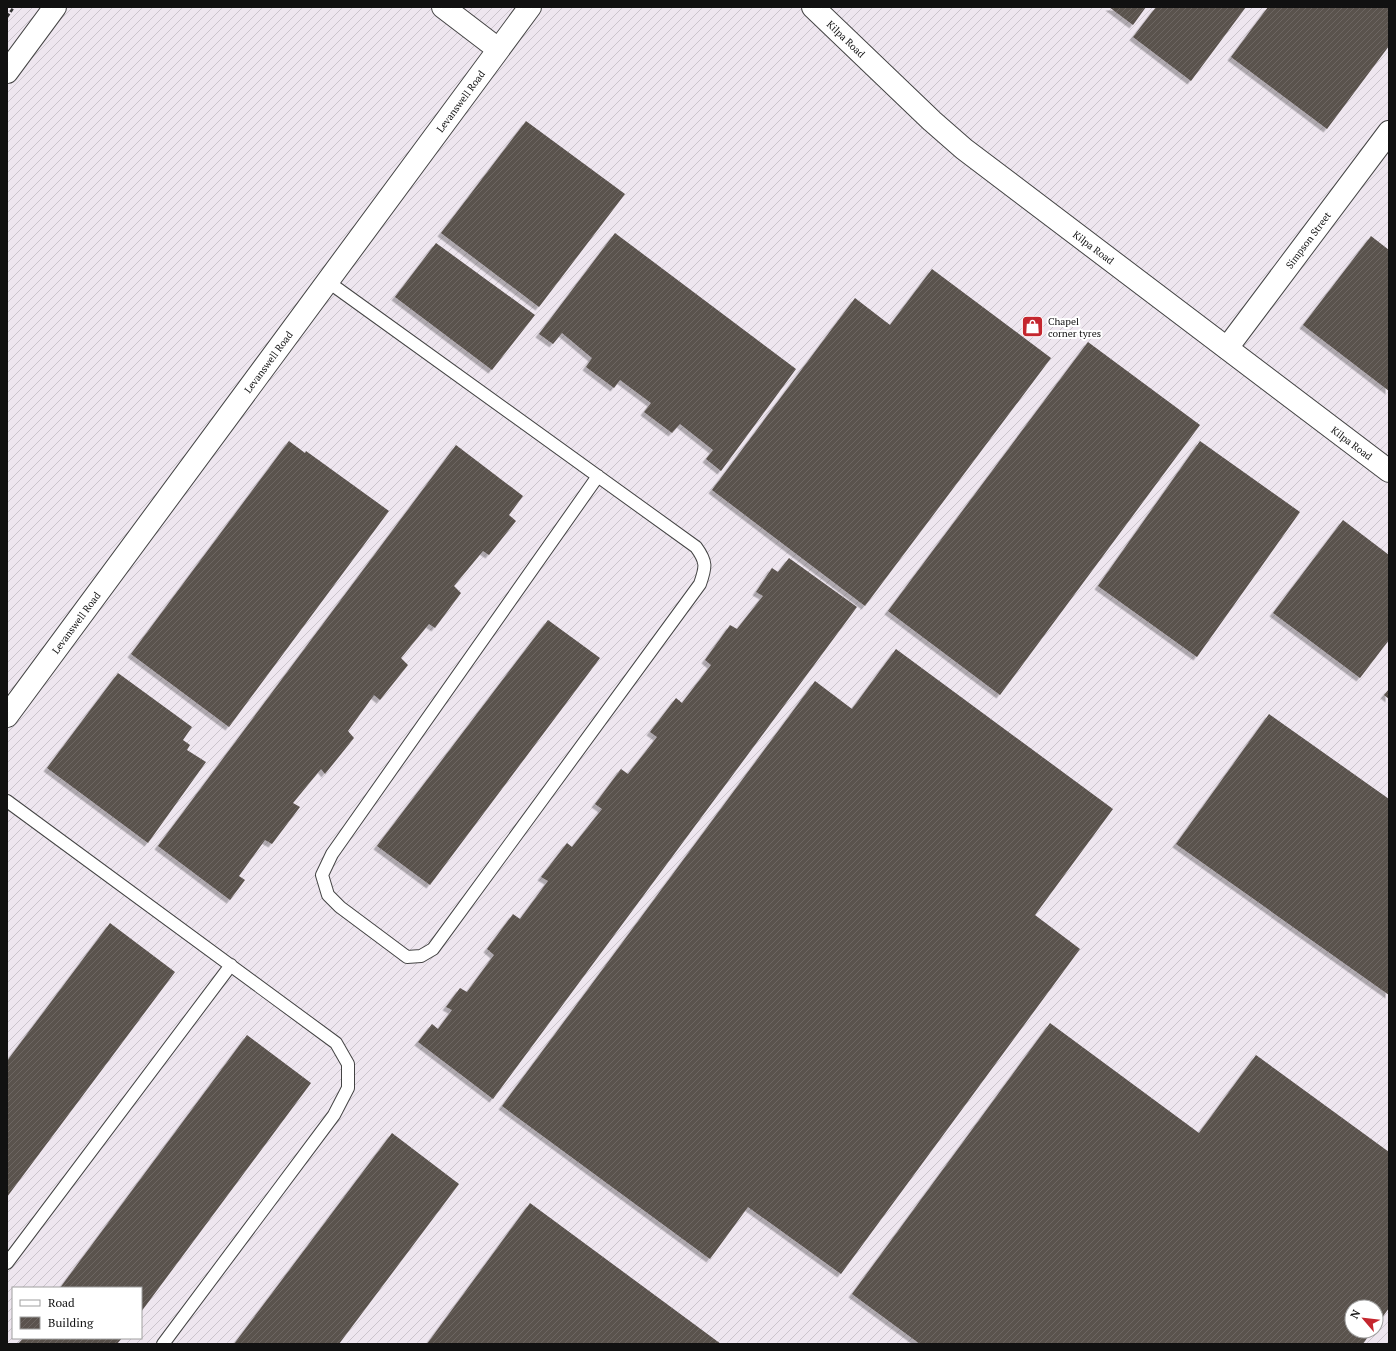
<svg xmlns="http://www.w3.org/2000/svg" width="1396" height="1351" font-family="'PT Serif',serif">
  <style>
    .industrial { fill: url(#industrial-furrows); fill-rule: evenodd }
    .building { fill: url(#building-hatch); filter: url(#shadow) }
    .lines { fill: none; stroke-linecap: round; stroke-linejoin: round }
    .lane-casing { stroke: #444; stroke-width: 14 }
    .street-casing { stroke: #444; stroke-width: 24 }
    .path { stroke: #333; stroke-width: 2.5; stroke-dasharray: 4 2; stroke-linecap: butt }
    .lane { stroke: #fff; stroke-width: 12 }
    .street { stroke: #fff; stroke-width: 22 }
    .labels { text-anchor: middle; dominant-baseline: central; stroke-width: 4; stroke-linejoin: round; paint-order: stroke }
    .street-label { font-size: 10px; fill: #111; stroke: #fff }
    .poi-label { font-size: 10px; fill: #111; stroke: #fff; text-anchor: start }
  </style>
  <defs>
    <pattern id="industrial-furrows" width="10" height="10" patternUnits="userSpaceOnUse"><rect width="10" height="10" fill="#eee6ef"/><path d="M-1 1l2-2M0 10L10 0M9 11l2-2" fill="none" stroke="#cbc4cc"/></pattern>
    <pattern id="building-hatch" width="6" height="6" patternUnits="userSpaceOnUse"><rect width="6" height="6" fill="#5a524d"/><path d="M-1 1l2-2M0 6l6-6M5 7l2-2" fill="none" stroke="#6d6662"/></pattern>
    <filter id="shadow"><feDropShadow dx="-3.5" dy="3.5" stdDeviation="0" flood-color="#0004"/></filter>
  </defs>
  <rect width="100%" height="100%" fill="#fffdf5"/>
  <path class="industrial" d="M7 7H1389V1344H7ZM13 1288H141V1338H13ZM1352 1307H1376V1331H1352Z"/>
  <path class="building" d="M1109 7H1146L1133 25Z
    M1156 7H1246L1191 81 1133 37Z
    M1268 7H1389V46L1327 129 1231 57Z
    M526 121 625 194 539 307 441 233Z
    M615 233 796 369 721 471 706 459 713 450 680 424 672 433 644 412 651 403 620 380 614 388 586 367 592 358 562 333 553 344 539 334Z
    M1371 236 1389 250V391L1303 325Z
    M436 243 535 315 492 370 395 297Z
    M932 269 1051 358 865 606 712 490 855 298 890 325Z
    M1088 342 1200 425 1000 695 888 611Z
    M289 441 305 453 306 451 389 511 229 727 131 654Z
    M1200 441 1300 512 1197 657 1098 586Z
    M456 445 523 496 509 515 516 521 489 555 483 551 454 586 461 593 435 628 429 624 401 658 408 665 380 700 374 695 348 731 354 738 325 774 321 769 293 803 300 807 272 844 265 840 239 876 245 880 230 900 158 846Z
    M1343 520 1389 555V640L1360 678 1273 613Z
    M789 558 857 607 493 1099 418 1042 432 1024 438 1029 452 1010 446 1007 460 988 467 992 494 955 487 949 513 914 520 919 548 881 541 877 567 843 572 847 602 809 595 804 621 769 628 774 657 737 650 732 676 698 682 703 711 665 705 660 730 625 737 629 763 596 756 592 772 568 778 572Z
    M548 620 600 658 430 885 377 846Z
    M896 649 1113 809 1035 915 1080 949 841 1274 748 1207 710 1259 502 1106 815 681 852 709Z
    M118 673 192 727 183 740 190 745 187 750 206 762 148 843 47 768Z
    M1389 689V699L1384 695Z
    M1269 714 1389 799V995L1176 844Z
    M110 923 175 972 7 1197V1061Z
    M1050 1023 1199 1133 1256 1055 1389 1152V1308L1376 1326V1307H1352V1331H1372L1363 1344H920L852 1294Z
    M247 1035 311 1083 141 1312V1288H60Z
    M392 1133 459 1184 339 1344H234Z
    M530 1203 721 1344H427Z
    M23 1338H122L117 1344H18Z"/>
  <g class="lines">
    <defs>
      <path id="lane" d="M327 281 696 547C707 562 706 567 700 584L433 949 421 956 407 957 340 907 328 895 322 875 332 854 598 476
        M7 801 336 1043 348 1064V1088L334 1115 163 1344
        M7 1263 231 965"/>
      <g id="street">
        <path d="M443 7 498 49"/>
        <path id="s1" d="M813 7 932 121 964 149 1389 471"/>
        <path d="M7 72 55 7"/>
        <path id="s2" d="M1227 348 1389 132"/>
        <path id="s3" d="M7 716 530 7"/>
      </g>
    </defs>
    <use href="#lane" class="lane-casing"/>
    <use href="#street" class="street-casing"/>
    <path class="path" d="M7 17 14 7"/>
    <use href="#lane" class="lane"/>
    <use href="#street" class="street"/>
  </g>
  <defs>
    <symbol id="shop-square" viewBox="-11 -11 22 22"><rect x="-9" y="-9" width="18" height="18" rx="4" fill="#c4262e" stroke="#fff"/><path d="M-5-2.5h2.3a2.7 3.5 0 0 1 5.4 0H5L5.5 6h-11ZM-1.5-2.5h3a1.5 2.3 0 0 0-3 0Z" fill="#fff"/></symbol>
  </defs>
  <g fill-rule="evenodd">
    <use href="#shop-square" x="1020" y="314" width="25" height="25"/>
  </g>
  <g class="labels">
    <g class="street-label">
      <text stroke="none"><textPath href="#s1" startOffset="46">Kilpa Road</textPath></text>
      <text stroke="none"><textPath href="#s3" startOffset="764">Levanswell Road</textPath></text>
      <text stroke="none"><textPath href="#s2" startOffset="135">Simpson Street</textPath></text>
      <text stroke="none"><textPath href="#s1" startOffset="370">Kilpa Road</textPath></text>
      <text stroke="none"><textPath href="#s3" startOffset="440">Levanswell Road</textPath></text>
      <text stroke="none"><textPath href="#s1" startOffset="694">Kilpa Road</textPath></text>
      <text stroke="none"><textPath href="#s3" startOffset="116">Levanswell Road</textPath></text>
    </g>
    <g class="poi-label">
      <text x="1048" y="321">Chapel<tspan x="1048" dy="12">corner tyres</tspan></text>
    </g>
  </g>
  <rect width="1396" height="1351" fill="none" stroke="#111111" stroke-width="16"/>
  <rect x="12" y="1287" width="130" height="52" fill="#ffffff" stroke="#a0a0a0"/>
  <rect x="20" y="1300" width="20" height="6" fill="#ffffff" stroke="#a0a0a0"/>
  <text x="48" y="1307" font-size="12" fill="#111111">Road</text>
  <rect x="20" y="1317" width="20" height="12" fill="url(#building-hatch)" stroke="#a0a0a0"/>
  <text x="48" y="1327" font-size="12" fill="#111111">Building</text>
  <g transform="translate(1364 1319) rotate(298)"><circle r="19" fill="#ffffff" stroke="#a0a0a0"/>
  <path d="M0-3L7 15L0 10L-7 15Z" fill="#c4262e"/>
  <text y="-6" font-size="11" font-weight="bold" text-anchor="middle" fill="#111111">N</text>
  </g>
</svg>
